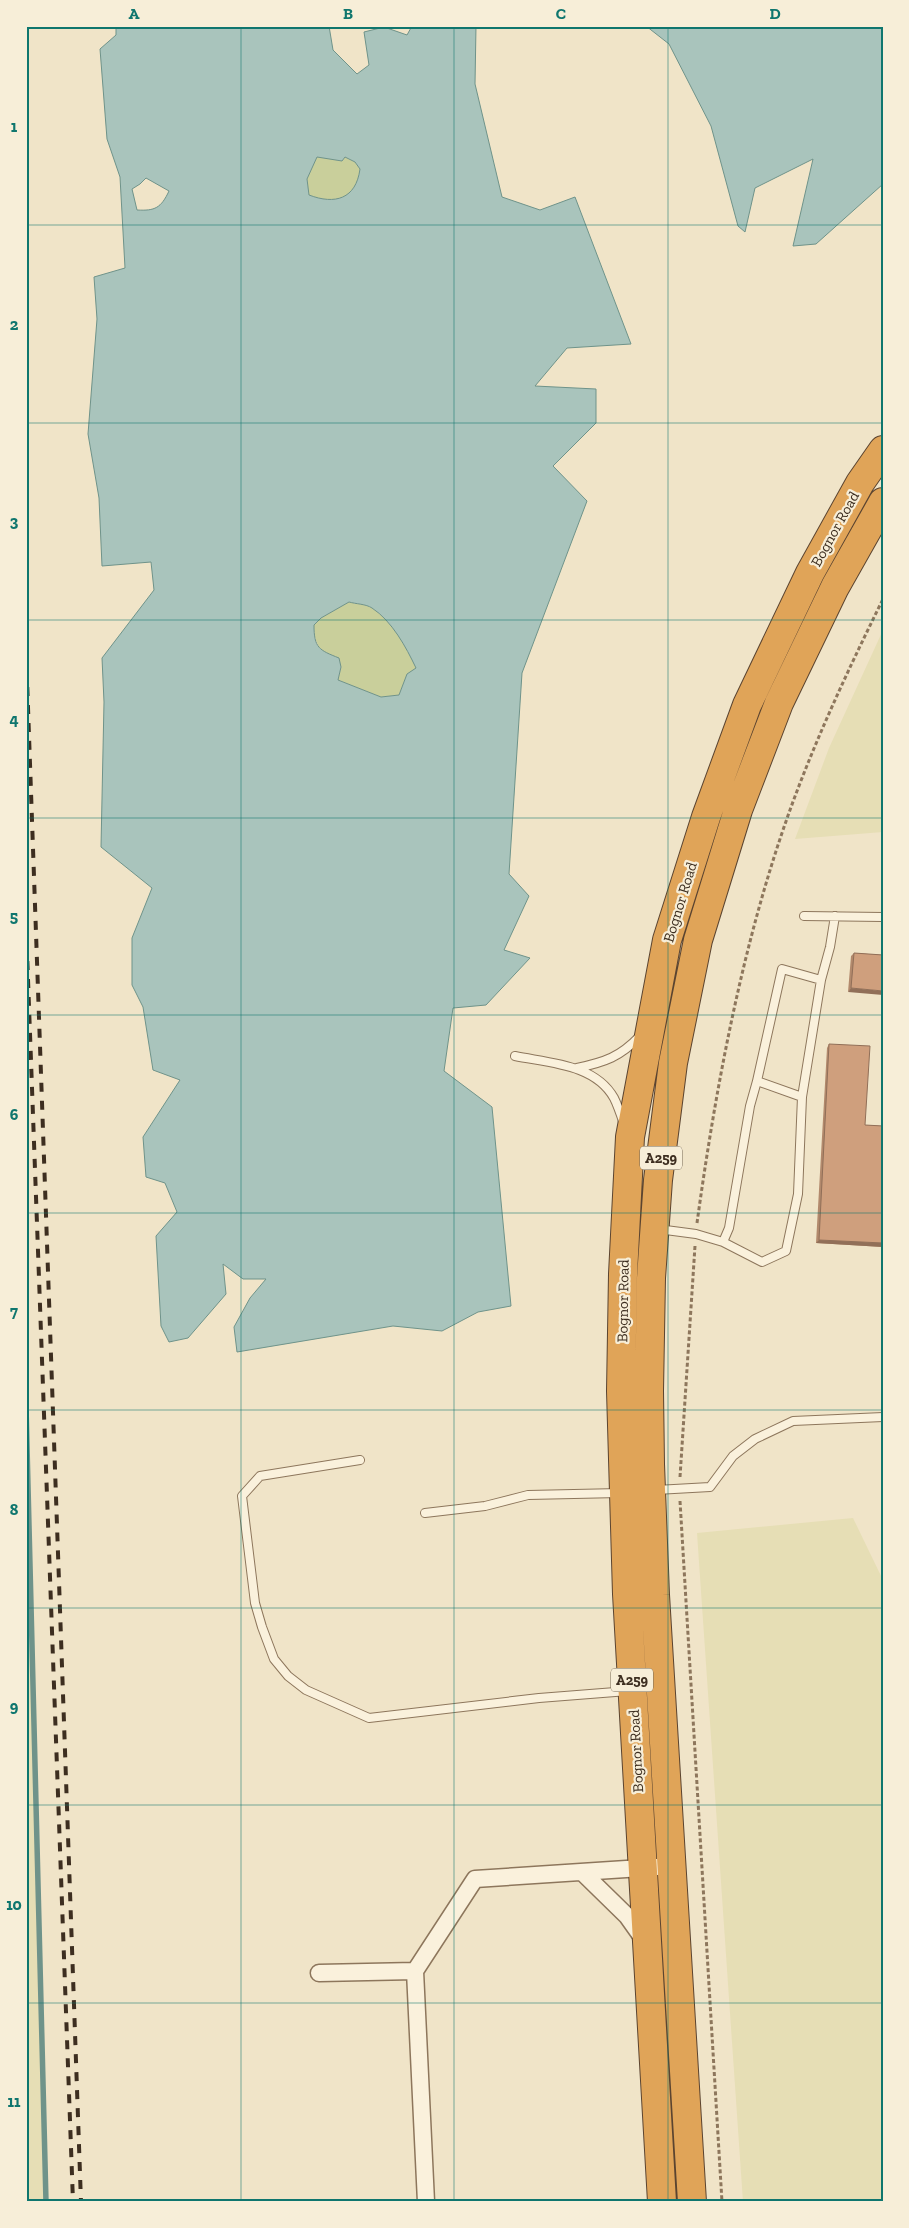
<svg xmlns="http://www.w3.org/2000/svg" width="909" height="2228" font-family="'Zilla Slab',serif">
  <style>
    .farmland { fill: #e6deb5 }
    .green { fill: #c9cf9b }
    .water { fill: #a9c4bc; stroke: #6f938a; fill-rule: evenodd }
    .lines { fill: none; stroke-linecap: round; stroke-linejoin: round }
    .stream { stroke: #6f938a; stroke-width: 5.5 }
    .lane-casing { stroke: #8d765c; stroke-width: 10 }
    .street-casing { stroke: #8d765c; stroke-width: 19 }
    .highway-casing { stroke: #5b4430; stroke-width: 30 }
    .path { stroke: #8d765c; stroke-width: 3; stroke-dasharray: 4 2.5; stroke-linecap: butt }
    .lane { stroke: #faf1dc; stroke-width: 8 }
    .street { stroke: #faf1dc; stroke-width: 16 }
    .highway { stroke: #e0a458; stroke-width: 28 }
    .rail { stroke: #3d2e20; stroke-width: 4; stroke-dasharray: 9 9; stroke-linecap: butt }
    .wall { fill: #b2896c }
    .shaded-wall { fill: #916f58 }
    .building { fill: #cf9f7d; stroke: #916f58 }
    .grid { fill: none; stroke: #0f766e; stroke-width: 1; stroke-opacity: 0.55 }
    .labels { text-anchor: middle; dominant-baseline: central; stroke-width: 4.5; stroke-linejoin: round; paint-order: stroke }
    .shield { fill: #f7eed8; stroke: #756857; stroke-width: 1 }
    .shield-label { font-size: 14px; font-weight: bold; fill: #3d2e20 }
    .street-label { font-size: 15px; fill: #3d2e20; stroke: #f7eed8 }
    .neatline { fill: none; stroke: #0f766e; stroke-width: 2 }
    .grid-label { font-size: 16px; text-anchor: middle; font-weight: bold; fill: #0f766e }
  </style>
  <rect width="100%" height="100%" fill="#f0e4c8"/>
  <path class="farmland" d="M883 630V832L795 839 829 748Z
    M26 1406 29 1520 46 2202H26Z
    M853 1518 883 1580V2202H743L697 1533Z"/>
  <path class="green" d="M317 156 342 161 345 157 355 162 360 169C356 200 335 205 309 195L307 179Z
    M349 602C356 604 365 604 372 608 392 621 406 647 417 669L407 674 399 695 381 697 338 680 341 667C324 653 314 649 314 625L321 618Z"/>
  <path class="water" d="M116 26H329L333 50 357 74 369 65 364 32 384 27 407 35 412 26H476L475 84 502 197 540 210 575 197 631 344 567 348 535 386 596 389V423L553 466 587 501 522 673 509 874 529 896 504 950 530 958 486 1005 453 1008 444 1071 492 1107 511 1306 478 1312 442 1331 393 1326 237 1352 234 1327 250 1298 266 1279H243L223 1264 226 1294 188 1338 169 1342 161 1326 156 1236 177 1212 165 1183 146 1177 143 1137 180 1080 153 1070 143 1007 132 985V938L152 888 101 847 104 702 102 658 154 590 151 562 102 566 99 498 88 434 97 319 94 277 125 268 120 177 107 139 100 49 116 35ZM317 157 342 161 345 157 355 162 360 169C356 199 335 205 309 195L307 179ZM146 178 169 191C161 208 155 211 137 210L132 189 140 184ZM349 602C356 604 366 604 372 608 392 621 406 647 416 668L407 674 399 695 381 697 338 680 341 667 339 658C319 650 314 648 314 625L321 618Z
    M646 26H883V184L816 244 793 246 813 159 755 188 745 232 738 226 711 126 669 44Z"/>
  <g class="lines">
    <path class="stream" d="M26 1406 46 2202"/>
    <defs>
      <path id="lane" d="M804 916 883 917
        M821 980 830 947 835 916
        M515 1056C549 1063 595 1064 614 1098 618 1106 621 1115 624 1124
        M577 1068C605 1062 620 1057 640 1036
        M757 1081 802 1097
        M658 1229 696 1234 723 1242 762 1262 786 1251 798 1194 802 1097 821 980 782 969 757 1081 750 1106 729 1228 723 1242
        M360 1460 260 1476 242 1496 255 1603 262 1627 274 1659 288 1676 306 1690 369 1718 539 1698 628 1691
        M656 1490 710 1487 733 1456 755 1439 793 1421 883 1417
        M425 1513 485 1506 528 1495 620 1493"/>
      <path id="street" d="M582 1872 627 1916 644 1940
        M319 1973 415 1971
        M426 2202 415 1971 475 1879 672 1866"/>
      <path id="highway" d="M662 2202 627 1594 621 1391 623 1274 630 1137 667 940 706 817 747 705 810 573 860 483 883 450
        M692 2202 655 1595 650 1464 649 1391 651 1278 658 1180 673 1063 698 940 738 810 779 703 835 587 883 502"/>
    </defs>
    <use href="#lane" class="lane-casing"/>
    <use href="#street" class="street-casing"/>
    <use href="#highway" class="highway-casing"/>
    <path class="path" d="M697 1223C716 1085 743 941 790 810 816 738 849 668 883 599
      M680 1477 695 1246
      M680 1501 722 2202"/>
    <use href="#lane" class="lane"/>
    <use href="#street" class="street"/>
    <use href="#highway" class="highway"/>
    <path class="rail" d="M26 651 81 2202
      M26 925 73 2202"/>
  </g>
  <path class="wall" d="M854 953 883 955 848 992 851 956Z
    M829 1044 865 1125 883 1126V1247L816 1243 827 1048Z"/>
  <path class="shaded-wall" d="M851 988 883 991V995L848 992Z
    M819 1240 883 1243V1247L816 1243Z"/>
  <path class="building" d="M854 953 883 955V991L851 988Z
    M829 1044 870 1046 865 1125 883 1126V1243L819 1240Z"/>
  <path class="grid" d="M241 26V2202M454 26V2202M668 26V2202M26 225H883M26 423H883M26 620H883M26 818H883M26 1015H883M26 1213H883M26 1410H883M26 1608H883M26 1805H883M26 2003H883"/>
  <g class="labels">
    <g class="shield">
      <rect x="640" y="1146.5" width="42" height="23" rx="4"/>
      <rect x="611" y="1668.5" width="42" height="23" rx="4"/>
    </g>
    <g class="shield-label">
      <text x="661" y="1158">A259</text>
      <text x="632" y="1680">A259</text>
    </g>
    <g class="street-label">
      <text transform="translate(835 529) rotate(-61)">Bognor Road</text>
      <text transform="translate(680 902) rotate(-73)">Bognor Road</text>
      <text transform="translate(623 1301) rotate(-89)">Bognor Road</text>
      <text transform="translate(636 1751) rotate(-93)">Bognor Road</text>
    </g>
  </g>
  <rect width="909" height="2228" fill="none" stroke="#f7eed8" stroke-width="55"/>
  <rect x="28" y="28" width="854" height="2172" class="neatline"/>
  <g class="grid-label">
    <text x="134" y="19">A</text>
    <text x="348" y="19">B</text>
    <text x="561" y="19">C</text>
    <text x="775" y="19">D</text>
    <text x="14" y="132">1</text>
    <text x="14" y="330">2</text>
    <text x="14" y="527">3</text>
    <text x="14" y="725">4</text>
    <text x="14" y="922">5</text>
    <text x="14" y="1120">6</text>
    <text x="14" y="1317">7</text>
    <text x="14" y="1515">8</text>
    <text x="14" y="1712">9</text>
    <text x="14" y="1910">10</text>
    <text x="14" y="2107">11</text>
  </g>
</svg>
